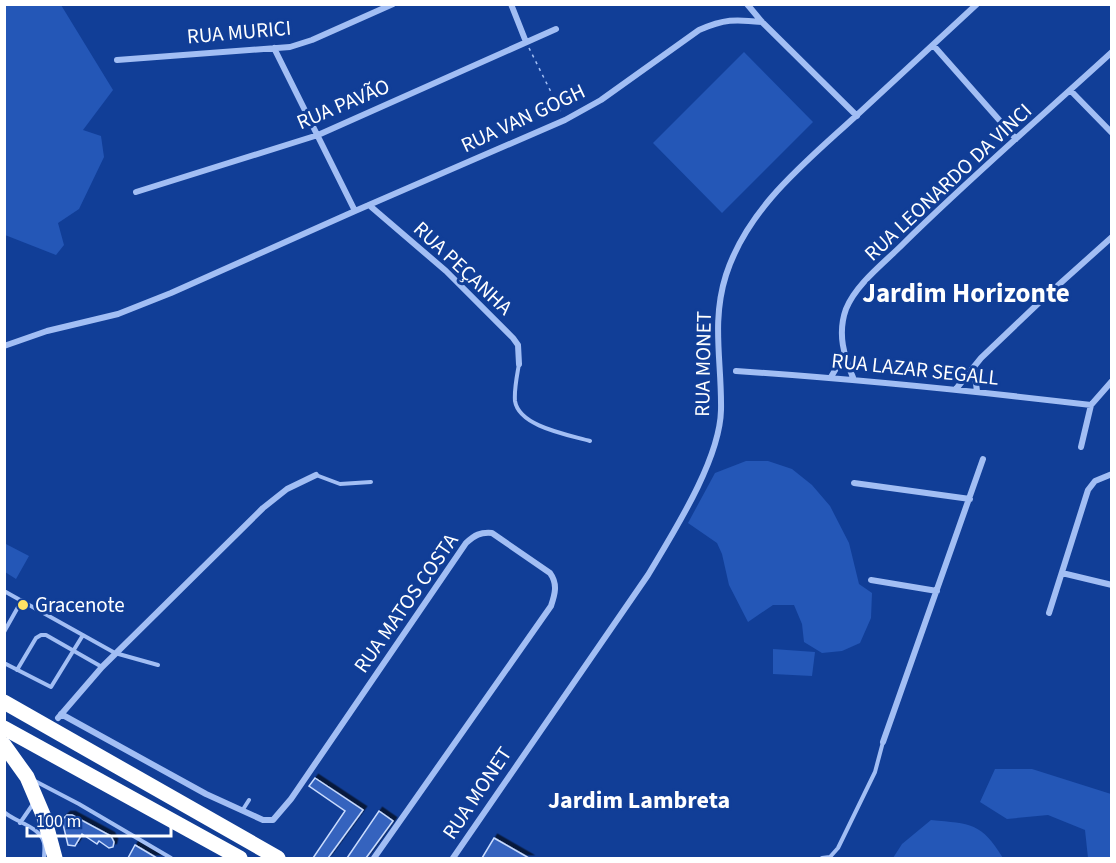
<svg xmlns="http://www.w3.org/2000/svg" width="1116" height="863" font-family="'Source Sans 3',sans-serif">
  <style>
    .green { fill: #2457b7 }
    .building { fill: #3564be; stroke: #cadcfe; stroke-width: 1.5; filter: url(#shadow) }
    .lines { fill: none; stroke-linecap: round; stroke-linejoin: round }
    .path { stroke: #a2bef4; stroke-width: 1.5; stroke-dasharray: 3 4.5; stroke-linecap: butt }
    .lane { stroke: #a2bef4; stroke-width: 4 }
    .street { stroke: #a2bef4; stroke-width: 6 }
    .highway { stroke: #fff; stroke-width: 15 }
    .poi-dot { fill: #ffe264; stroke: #113e97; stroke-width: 2 }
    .labels { text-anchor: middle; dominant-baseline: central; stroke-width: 6; stroke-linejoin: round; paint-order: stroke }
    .street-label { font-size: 21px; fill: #fff; stroke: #113e97 }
    .poi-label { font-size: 21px; fill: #fff; stroke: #113e97; text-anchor: start }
    .quarter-label { font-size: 24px; font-weight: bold; fill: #fff; stroke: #113e97 }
    .district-label { font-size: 27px; font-weight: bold; fill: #fff; stroke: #113e97 }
  </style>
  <defs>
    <filter id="shadow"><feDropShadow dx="3.5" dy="-3.5" stdDeviation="0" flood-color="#0009"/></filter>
  </defs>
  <rect width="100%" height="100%" fill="#113e97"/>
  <path class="green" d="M4 5H61L113 90 83 130 101 136 104 157 79 209 58 223 64 245 56 255 5 235Z
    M744 52 813 122 722 213 653 143Z
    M746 461H768L792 469 812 485 830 506 849 543 859 584 872 593 871 618 860 643 842 651 822 653 804 642 802 624 794 605H773L748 622 729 585 722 554 717 543 688 523 715 473Z
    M4 543 29 556 16 579 5 572Z
    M773 649 815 652 812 676 773 674Z
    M995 769H1032L1111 794V858H1088L1085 830 1048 815 1007 819 980 802Z
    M931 820C971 824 981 822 1003 858H893L902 844Z"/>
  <path class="building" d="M315 778 363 810 328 858H313L345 811 309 786Z
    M379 811 393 821 366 858H347Z
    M67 815H72L111 836 114 842 113 847 109 848 99 841 97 844 82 834 75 846 68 845 62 820Z
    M494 838 529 858H482Z
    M135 845 157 858H128Z"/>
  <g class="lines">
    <path class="path" d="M529 48 562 114"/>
    <path class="lane" d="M519 364C517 376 514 389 515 401 519 427 570 435 590 441
      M316 475 340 484 371 482
      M4 591 115 653 158 665
      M4 632 22 600
      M4 663 51 687 83 635
      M17 670 36 638 41 635H46L102 667
      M33 780 79 804 171 858
      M242 811 249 800
      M4 812C15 822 41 827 44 843 45 847 44 854 44 858
      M20 823 33 804
      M822 858 830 857 838 848 875 772 883 742"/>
    <path class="street" d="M511 4 526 42
      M747 4 762 22 857 116
      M933 45 1016 139
      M274 48 355 211
      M117 60 290 47 312 40 393 4
      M1070 90 1112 133
      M136 192 318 135 556 29
      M369 205 446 271 513 338 518 345 519 364
      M4 346 47 331 118 314 171 293 355 211 565 120 601 100 699 30C724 19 735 19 762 22
      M974 369 977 391
      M736 371C855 379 973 391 1091 405
      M831 377 844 355
      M854 380C844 356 837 334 846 309 856 284 884 263 903 244 970 178 1042 116 1112 52
      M956 389 981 358 1045 297 1112 237
      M1081 447 1091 405 1112 381
      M854 483 970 499
      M1062 573 1112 585
      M871 580 937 591
      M1049 613 1088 490 1095 481 1112 474
      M61 714 206 794 263 820H273L291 799 466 543C475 535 480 532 492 533L550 573C558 584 555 594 551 606L374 858
      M58 718 102 667 263 508 287 489 316 475
      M883 742 983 459
      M453 858 648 575C673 533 720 460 721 410 722 363 711 322 726 275 748 207 806 162 857 115 897 78 937 41 977 4"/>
    <path class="highway" d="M4 702 278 858
      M4 728 240 858
      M4 745 27 777 44 817 55 858"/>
  </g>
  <circle class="poi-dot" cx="23" cy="605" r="6"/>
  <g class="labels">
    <g class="street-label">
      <text transform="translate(239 32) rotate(-5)">RUA MURICI</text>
      <text transform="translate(343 104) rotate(-23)">RUA PAVÃO</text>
      <text transform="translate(523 118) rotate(-25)">RUA VAN GOGH</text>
      <text transform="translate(948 182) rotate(-43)">RUA LEONARDO DA VINCI</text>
      <text transform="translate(463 268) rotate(43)">RUA PEÇANHA</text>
      <text transform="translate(703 364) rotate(-89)">RUA MONET</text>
      <text transform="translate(915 369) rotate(6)">RUA LAZAR SEGALL</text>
      <text transform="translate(406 603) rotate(-55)">RUA MATOS COSTA</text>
      <text transform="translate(477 793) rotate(-56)">RUA MONET</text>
    </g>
    <g class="poi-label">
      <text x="35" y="605">Gracenote</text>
    </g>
    <g class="quarter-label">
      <text x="639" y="800">Jardim Lambreta</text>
    </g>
    <g class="district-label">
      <text x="966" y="293">Jardim Horizonte</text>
    </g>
  </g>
  <rect width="1116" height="863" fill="none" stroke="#ffffff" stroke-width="12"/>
  <path d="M27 827v9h144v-9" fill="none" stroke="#ffffff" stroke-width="3"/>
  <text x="36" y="827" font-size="18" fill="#ffffff" stroke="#113e97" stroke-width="4.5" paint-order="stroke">100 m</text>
</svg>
